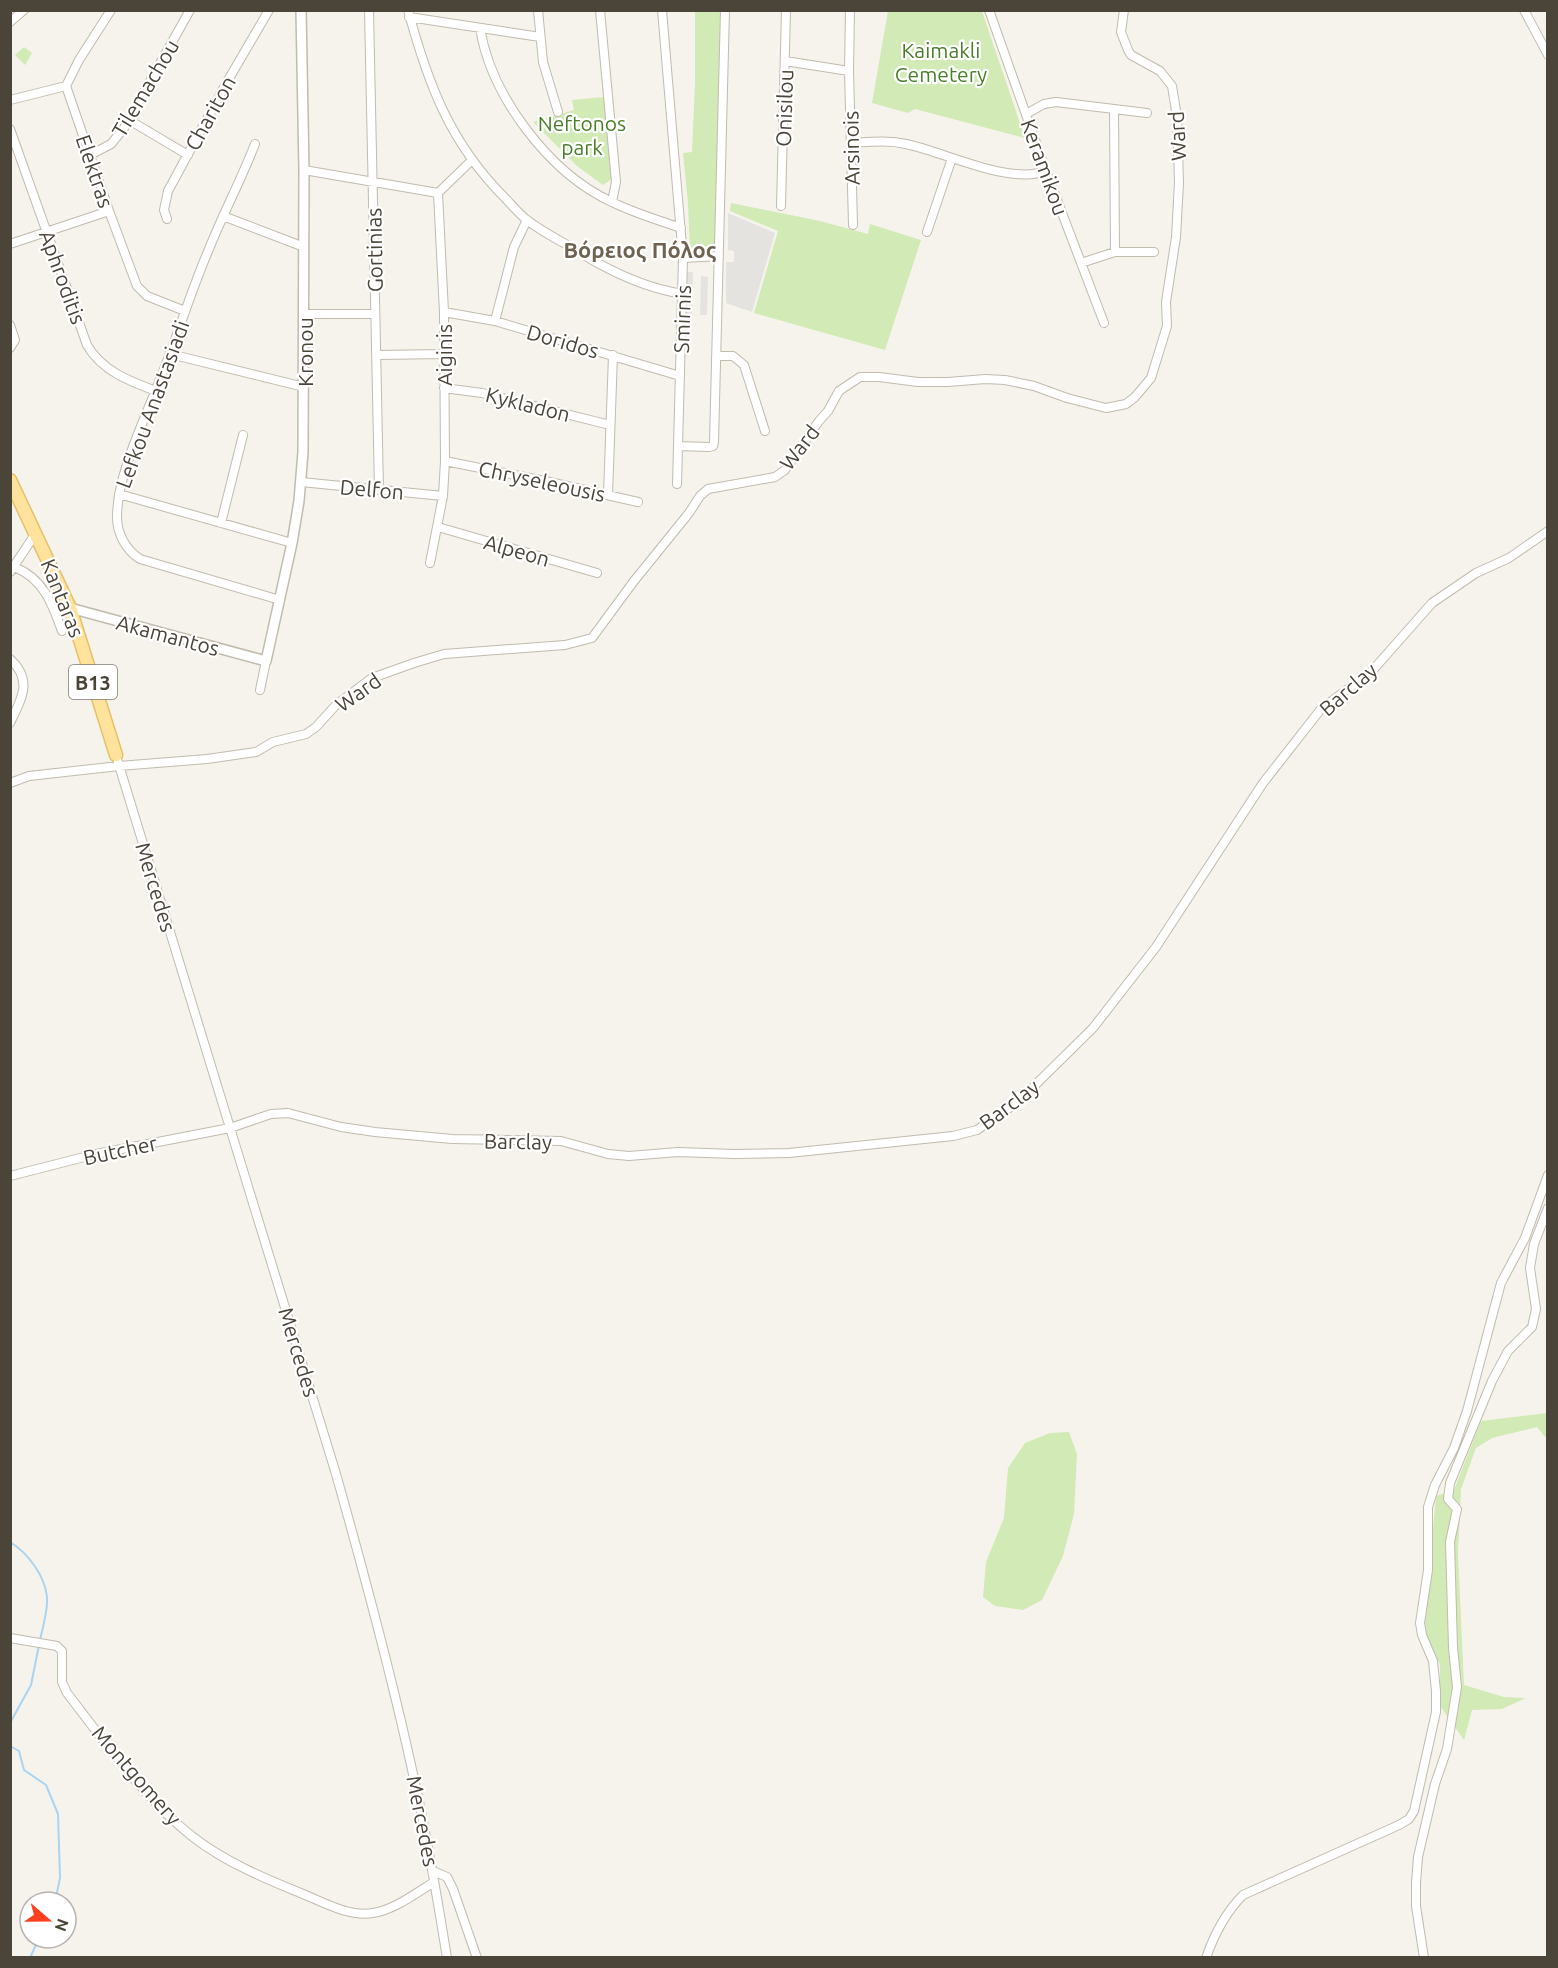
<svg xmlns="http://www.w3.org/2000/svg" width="1558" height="1968" font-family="Ubuntu,sans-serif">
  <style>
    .green { fill: #d2eab5 }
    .parking { fill: #e5e3e0 }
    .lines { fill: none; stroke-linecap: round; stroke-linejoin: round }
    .stream { stroke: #a9d4f2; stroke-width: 2 }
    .minor-casing { stroke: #c2bbae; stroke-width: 10 }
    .tertiary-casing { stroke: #c2bbae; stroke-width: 12 }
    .primary-casing { stroke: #e6c16a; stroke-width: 15 }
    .minor { stroke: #fff; stroke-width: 8 }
    .tertiary { stroke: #fff; stroke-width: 9 }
    .primary { stroke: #ffe39c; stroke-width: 12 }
    .labels { text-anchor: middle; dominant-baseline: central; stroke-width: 4.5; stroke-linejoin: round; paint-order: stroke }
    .shield { fill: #fff; stroke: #817c74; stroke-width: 1.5 }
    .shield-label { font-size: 20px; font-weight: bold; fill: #4b4439 }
    .park-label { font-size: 21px; fill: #4a7f2a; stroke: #fff }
    .street-label { font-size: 21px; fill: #4b4439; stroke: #fff }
    .neighbourhood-label { font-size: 22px; font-weight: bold; fill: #6e6250; stroke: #fff }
  </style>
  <rect width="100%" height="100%" fill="#f6f3ec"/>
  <path class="green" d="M695 11H721L716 251 690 252 688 203 683 153 692 152 695 83Z
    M888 11H982L1025 138 915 109 908 113 872 103Z
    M24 47 32 53 25 65 15 55Z
    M604 97 613 178 603 185 577 166 533 122 574 110 572 100Z
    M731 203 820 221 868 234 870 224 921 240 885 350 754 313 778 231 730 211Z
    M1547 1413V1437H1545L1537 1427 1492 1438 1476 1448 1461 1489 1458 1553 1464 1685 1504 1697 1526 1698 1502 1709 1472 1710 1464 1740 1440 1706V1665L1424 1629 1436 1496 1454 1490 1481 1421Z
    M1069 1432 1077 1454 1074 1514 1063 1556 1042 1600 1023 1610 995 1606 983 1597 986 1562 1004 1518 1008 1468 1025 1443 1050 1433Z"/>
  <path class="parking" d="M728 213 775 233 752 312 726 303V262H734V251L728 250Z
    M686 272H693L692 317H685Z
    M701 276 708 277 707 315H700Z"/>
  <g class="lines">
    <path class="stream" d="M10 1542C28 1553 45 1576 47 1597 48 1611 43 1626 40 1640
      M10 1723 31 1685 39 1645
      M10 1746 19 1751 24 1770 46 1785 58 1814 60 1878 55 1902
      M30 1958 39 1938"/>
    <defs>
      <path id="minor" d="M111 10 79 60 66 86 109 211 137 286 147 296 185 311
        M369 10 379 489
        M408 10C428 84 450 143 505 198 512 205 519 214 527 220 541 231 559 240 574 249 607 270 644 288 683 294
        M538 10 543 62 558 112
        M600 10 616 182 612 202
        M662 10 683 258 677 484
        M850 10 849 71 853 225
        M989 10 1046 171 1104 323
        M1524 10 1548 55
        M409 17 540 37
        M10 22 24 10
        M480 28C491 96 549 173 612 202 634 213 658 220 681 228
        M785 61 849 71
        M10 100 66 86
        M1114 109 1115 252
        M1026 114 1044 104 1056 102 1147 113
        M129 120 188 155
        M10 129 87 345C102 371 129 381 156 391
        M851 143C870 142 888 140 906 144 945 152 1008 185 1046 171
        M255 144C241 180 223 214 209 249 190 293 177 338 159 382 144 421 117 475 117 517 117 534 126 550 140 559L280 600
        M90 155 111 144 124 128 190 10
        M304 170 438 193
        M781 206 786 10
        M223 216 304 247
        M167 219 164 210 168 191 227 82 269 10
        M927 232 952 158
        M10 244 109 211
        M683 258 719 256
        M1081 263 1115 252H1154
        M444 312 495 321 680 376
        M304 314H375
        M495 321 514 247 527 220
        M10 325 15 340 10 348
        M170 354 304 387
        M377 355 444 354
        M716 356H733L744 365 765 431
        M444 388 482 393 610 425
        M678 446 709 447 713 446 714 442 725 10
        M445 461 545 481 638 502
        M301 482 443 496
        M119 494 292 543
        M608 495 613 355
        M221 523 243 435
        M438 527 597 573
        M430 563 443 496 445 461 444 312 438 193 471 161
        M14 567C43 578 52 603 62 631
        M10 572 36 533
        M10 659C33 680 22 698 10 723
        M260 690 266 661
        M118 762 336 1474C364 1573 391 1673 413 1774 427 1835 437 1896 447 1958
        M10 783 29 776 119 766 207 759 256 752 273 742 306 734 316 727 336 705 372 678 414 663 444 654 565 645 592 638 634 581 689 513 700 496 708 489 775 477 785 470 819 421 828 411 839 391 860 377H879L918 382H948L985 379 1005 380 1034 386 1067 398 1106 408 1126 404 1135 397 1151 378 1167 326 1166 302 1176 237 1179 183 1177 117 1172 86 1160 71 1131 55 1128 50 1121 32 1124 10
        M10 1176 96 1154 230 1128 271 1114 288 1113 341 1127 375 1132 452 1139 561 1141 608 1154 629 1156 678 1152 734 1154 789 1153 953 1136 977 1130 1018 1102 1093 1028 1156 947 1263 783 1321 709 1372 671 1432 603 1476 573 1509 558 1548 531
        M10 1638 57 1646 62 1651V1682L67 1693C106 1743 143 1798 193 1837 225 1862 266 1879 303 1894 325 1903 349 1917 373 1913 394 1910 416 1893 434 1882
        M433 1871 447 1877 453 1889 477 1958
        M1206 1958C1214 1935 1226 1912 1243 1895L1399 1825 1409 1819 1414 1811 1436 1712V1691L1433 1661 1422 1635 1420 1623 1428 1570V1507L1435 1485 1454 1448 1467 1411 1501 1283 1525 1238 1548 1175
        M1424 1958 1416 1906V1883L1418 1857 1435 1784 1447 1749 1457 1687 1453 1648 1450 1542 1457 1509 1448 1499 1450 1483 1492 1381 1508 1351 1532 1327 1536 1309 1530 1268 1534 1244 1548 1208"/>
      <path id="tertiary" d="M70 608 266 661 292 543 299 501 303 452 304 170 301 10"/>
      <path id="primary" d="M10 480 70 608 116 755"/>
    </defs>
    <use href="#minor" class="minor-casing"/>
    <use href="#tertiary" class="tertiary-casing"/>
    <use href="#primary" class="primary-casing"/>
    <use href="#minor" class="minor"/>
    <use href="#tertiary" class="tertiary"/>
    <use href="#primary" class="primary"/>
  </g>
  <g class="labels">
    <rect class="shield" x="69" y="665" width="48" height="34" rx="4.5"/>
    <g class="shield-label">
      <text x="93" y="682">B13</text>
    </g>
    <g class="park-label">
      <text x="941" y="50">Kaimakli<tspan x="941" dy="24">Cemetery</tspan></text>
      <text x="582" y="123">Neftonos<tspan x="582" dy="24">park</tspan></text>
    </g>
    <g class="street-label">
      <text transform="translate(145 88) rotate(-59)">Tilemachou</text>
      <text transform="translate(784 108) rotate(-88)">Onisilou</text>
      <text transform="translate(210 113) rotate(-61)">Chariton</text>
      <text transform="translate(1177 136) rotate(-93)">Ward</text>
      <text transform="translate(851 148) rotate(-91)">Arsinois</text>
      <text transform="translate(1045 167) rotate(70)">Keramikou</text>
      <text transform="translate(95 171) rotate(71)">Elektras</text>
      <text transform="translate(374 250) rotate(-91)">Gortinias</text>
      <text transform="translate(63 277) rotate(70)">Aphroditis</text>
      <text transform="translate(682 319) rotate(-88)">Smirnis</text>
      <text transform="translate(563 341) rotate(16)">Doridos</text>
      <text transform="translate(305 352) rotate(-90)">Kronou</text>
      <text transform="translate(444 355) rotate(-90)">Aiginis</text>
      <text transform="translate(152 404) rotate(-70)">Lefkou Anastasiadi</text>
      <text transform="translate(528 404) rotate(14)">Kykladon</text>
      <text transform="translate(799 447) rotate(-52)">Ward</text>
      <text transform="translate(542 481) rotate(12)">Chryseleousis</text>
      <text transform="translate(372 489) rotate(5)">Delfon</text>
      <text transform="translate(517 550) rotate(16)">Alpeon</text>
      <text transform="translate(63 598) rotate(68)">Kantaras</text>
      <text transform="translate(168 635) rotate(15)">Akamantos</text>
      <text transform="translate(1348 689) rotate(-41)">Barclay</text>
      <text transform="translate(358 692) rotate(-35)">Ward</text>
      <text transform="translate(156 887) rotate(73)">Mercedes</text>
      <text transform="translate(1009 1104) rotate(-37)">Barclay</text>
      <text transform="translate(518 1141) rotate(1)">Barclay</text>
      <text transform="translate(120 1150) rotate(-12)">Butcher</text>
      <text transform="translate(299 1352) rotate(73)">Mercedes</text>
      <text transform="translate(137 1775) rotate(49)">Montgomery</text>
      <text transform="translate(423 1821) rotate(79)">Mercedes</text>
    </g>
    <g class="neighbourhood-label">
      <text x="640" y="249">Βόρειος Πόλος</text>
    </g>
  </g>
  <rect width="1558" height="1968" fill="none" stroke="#4b4439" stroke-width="24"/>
  <g transform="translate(48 1920) rotate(110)"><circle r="28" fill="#ffffff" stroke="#b7b4b0" stroke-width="1.5"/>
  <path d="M0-4.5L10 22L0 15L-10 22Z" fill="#fc3f1d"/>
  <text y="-9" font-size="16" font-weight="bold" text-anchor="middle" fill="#4b4439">N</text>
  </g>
</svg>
